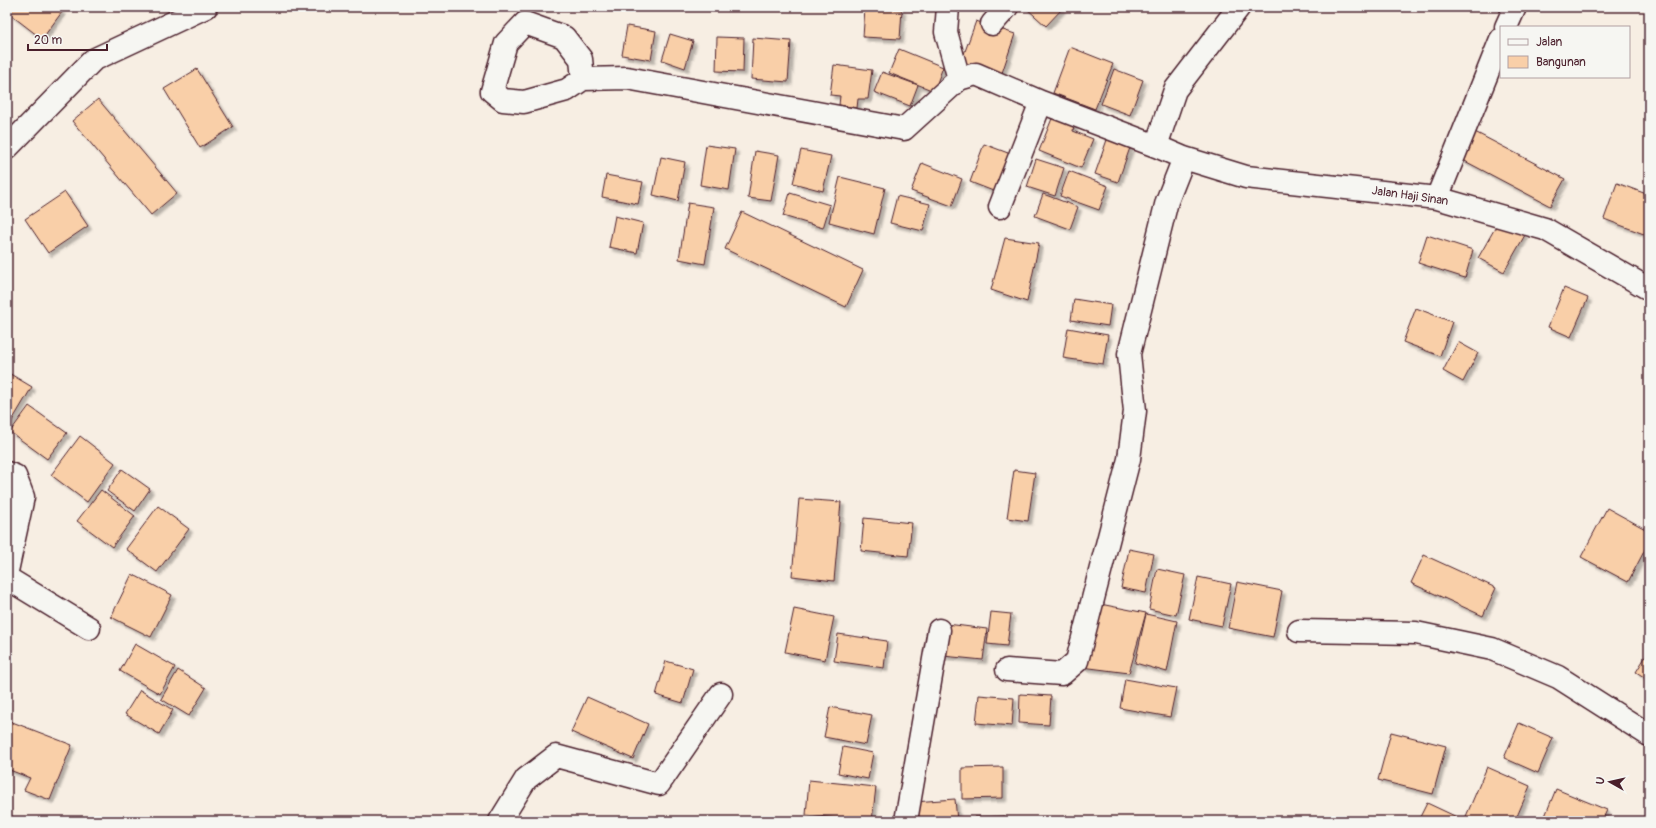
<svg xmlns="http://www.w3.org/2000/svg" width="1656" height="828" font-family="Pangolin,sans-serif">
  <style>
    .building { fill: #f9cfa8; stroke: #4a1f2b; filter: url(#shadow) }
    .lines { fill: none; stroke-linecap: round; stroke-linejoin: round }
    .minor-casing { stroke: #4a1f2b; stroke-width: 25 }
    .minor { stroke: #f6f6f2; stroke-width: 22 }
    .labels { text-anchor: middle; dominant-baseline: central; stroke-width: 3; stroke-linejoin: round; paint-order: stroke }
    .street-label { font-size: 12px; fill: #4a1f2b; stroke: #f6f6f2 }
  </style>
  <defs>
    <filter id="shadow"><feDropShadow dx="3.5" dy="3.5" stdDeviation="1" flood-color="#0004"/></filter>
  </defs>
  <rect width="100%" height="100%" fill="#f7eee3"/>
  <filter id="ink" filterUnits="userSpaceOnUse"><feTurbulence type="fractalNoise" baseFrequency=".025" numOctaves="2"/><feDisplacementMap in="SourceGraphic" scale="8" xChannelSelector="R" yChannelSelector="G"/><feConvolveMatrix kernelMatrix="1 2 1 2 8 2 1 2 1" color-interpolation-filters="sRGB"/></filter>
  <g filter="url(#ink)">
    <path class="building" d="M7 7H56L62 12 42 39 7 12Z
      M1025 7H1060L1062 9 1046 26Z
      M865 8 902 10 900 39 863 37Z
      M976 21 1015 34 1000 79 960 65Z
      M627 26 656 31 651 60 622 55Z
      M670 34 693 41 685 68 662 60Z
      M717 37 744 38 743 72 716 71Z
      M753 38 791 41 788 82 751 79Z
      M1070 47 1113 64 1095 109 1053 93Z
      M899 49 943 67 934 91 889 73Z
      M834 65 872 70 868 99H858L857 108 839 105 840 96 830 95Z
      M197 69 233 127 200 148 164 89Z
      M1114 69 1143 80 1130 115 1101 104Z
      M882 72 918 85 910 106 874 92Z
      M98 99 177 193 151 215 72 121Z
      M1053 116 1074 125 1073 131 1093 139 1081 168 1039 151Z
      M1475 132 1565 179 1550 206 1461 159Z
      M1109 134 1132 142 1118 182 1095 174Z
      M984 144 1016 156 1001 194 970 182Z
      M706 145 735 149 729 190 700 185Z
      M801 150 831 156 823 191 793 183Z
      M755 151 779 155 771 201 748 198Z
      M661 157 685 162 678 201 653 195Z
      M1036 159 1064 168 1055 196 1027 187Z
      M922 163 962 179 952 206 911 191Z
      M1069 171 1108 186 1099 210 1060 196Z
      M606 175 643 182 638 204 602 197Z
      M840 177 885 188 874 234 829 222Z
      M1617 183 1649 195V236L1604 219Z
      M65 192 88 226 48 253 25 219Z
      M790 193 830 205 823 228 783 216Z
      M1043 194 1078 207 1070 229 1035 216Z
      M897 196 930 204 923 231 890 223Z
      M688 203 714 207 705 264 679 259Z
      M742 212 863 270 846 307 725 249Z
      M615 216 643 223 637 253 609 247Z
      M1499 221 1525 235 1504 272 1478 258Z
      M1427 235 1473 250 1465 278 1418 263Z
      M1005 238 1039 243 1027 302 991 290Z
      M1564 288 1588 298 1571 337 1548 327Z
      M1074 299 1111 305 1108 326 1071 320Z
      M1416 308 1452 322 1440 356 1403 342Z
      M1068 328 1108 335 1103 364 1063 358Z
      M1458 342 1478 353 1463 382 1443 371Z
      M7 372 32 387 7 429Z
      M29 406 67 433 47 459 10 432Z
      M80 436 115 463 87 502 51 475Z
      M122 469 150 489 135 511 107 491Z
      M1014 470 1035 473 1028 521 1007 518Z
      M101 490 135 516 112 547 77 521Z
      M799 499 841 502 834 581 792 576Z
      M158 506 189 529 157 572 126 549Z
      M1607 508 1649 531V542L1628 582 1581 557Z
      M864 518 912 523 908 556 861 551Z
      M1129 549 1154 554 1146 593 1121 588Z
      M1424 555 1496 588 1483 616 1411 583Z
      M1157 569 1185 575 1176 615 1149 609Z
      M132 574 172 595 151 637 111 617Z
      M1198 577 1231 584 1222 626 1189 619Z
      M1237 582 1282 591 1273 637 1228 628Z
      M1095 603 1146 613 1129 673 1082 667Z
      M794 609 834 617 825 660 785 652Z
      M991 612 1011 614 1007 646 987 644Z
      M1146 614 1177 621 1167 672 1135 663Z
      M947 624 987 629 983 660 943 656Z
      M838 634 887 641 884 668 834 661Z
      M135 644 175 667 160 694 120 671Z
      M1649 651V680L1636 672Z
      M666 661 693 669 683 703 656 695Z
      M178 670 206 688 189 716 161 699Z
      M1125 679 1176 688 1170 717 1120 708Z
      M140 690 173 710 159 734 125 714Z
      M1020 694 1051 696 1049 725 1019 723Z
      M979 695 1014 698 1012 726 976 723Z
      M587 697 648 724 633 759 571 732Z
      M830 707 872 715 866 745 824 737Z
      M7 720 72 745 50 800 24 790 30 778 7 769Z
      M1519 723 1553 738 1538 773 1504 758Z
      M1391 732 1446 746 1433 794 1378 780Z
      M843 747 873 753 868 779 838 773Z
      M1003 767V798L962 799V768Z
      M1487 767 1530 786 1515 821H1464Z
      M809 780 876 787 872 821 806 815Z
      M1556 789 1607 810 1602 821H1543Z
      M955 799 957 821H916L914 802Z
      M1427 803 1459 818 1457 821H1418Z
      M1005 816 1006 821H975V817Z"/>
    <g class="lines">
      <defs>
        <path id="minor" d="M948 7 946 32 959 79
          M992 24 1007 7
          M1506 27 1515 7
          M583 79 581 59 564 37 525 23 506 43 492 91 503 100 524 102 567 90 583 79 627 78 904 129 959 79 976 74 1041 102 1156 146 1184 158 1246 177 1437 198 1545 229 1649 289
          M1156 146 1175 90 1239 7
          M7 148 93 60 206 7
          M1437 198 1501 39
          M1000 207 1041 102
          M7 473 15 476 23 497 7 571
          M7 578 89 628
          M1299 631 1416 633 1492 649 1558 677 1649 735
          M1007 670 1062 674 1077 661 1129 459 1135 411 1129 354 1167 201 1184 158
          M500 821 526 779 556 756 659 784 721 694
          M906 821 939 630"/>
      </defs>
      <use href="#minor" class="minor-casing"/>
      <use href="#minor" class="minor"/>
    </g>
  </g>
  <g class="labels">
    <g class="street-label">
      <text transform="translate(1410 196) rotate(8)">Jalan Haji Sinan</text>
    </g>
  </g>
  <rect width="1656" height="828" fill="none" stroke="#f6f6f2" stroke-width="24"/>
  <rect x="12" y="12" width="1632" height="804" fill="none" stroke="#4a1f2b" stroke-width="1.5" filter="url(#ink)"/>
  <rect x="1500" y="26" width="130" height="52" fill="#f6f6f2" stroke="#b1a0a2"/>
  <rect x="1508" y="39" width="20" height="6" fill="#f6f6f2" stroke="#b1a0a2"/>
  <text x="1536" y="46" font-size="12" fill="#4a1f2b">Jalan</text>
  <rect x="1508" y="56" width="20" height="12" fill="#f9cfa8" stroke="#b1a0a2"/>
  <text x="1536" y="66" font-size="12" fill="#4a1f2b">Bangunan</text>
  <g transform="translate(1610 782) rotate(278)" stroke="#f6f6f2" stroke-width="3" paint-order="stroke">
  <path d="M0-3L7 15L0 10L-7 15Z" fill="#4a1f2b"/>
  <text y="-6" font-size="11" font-weight="bold" text-anchor="middle" fill="#4a1f2b">U</text>
  </g>
  <path d="M28 44v6h79v-6" fill="none" stroke="#4a1f2b" stroke-width="2"/>
  <text x="34" y="44" font-size="12" fill="#4a1f2b" stroke="#f6f6f2" stroke-width="3" paint-order="stroke">20 m</text>
</svg>
